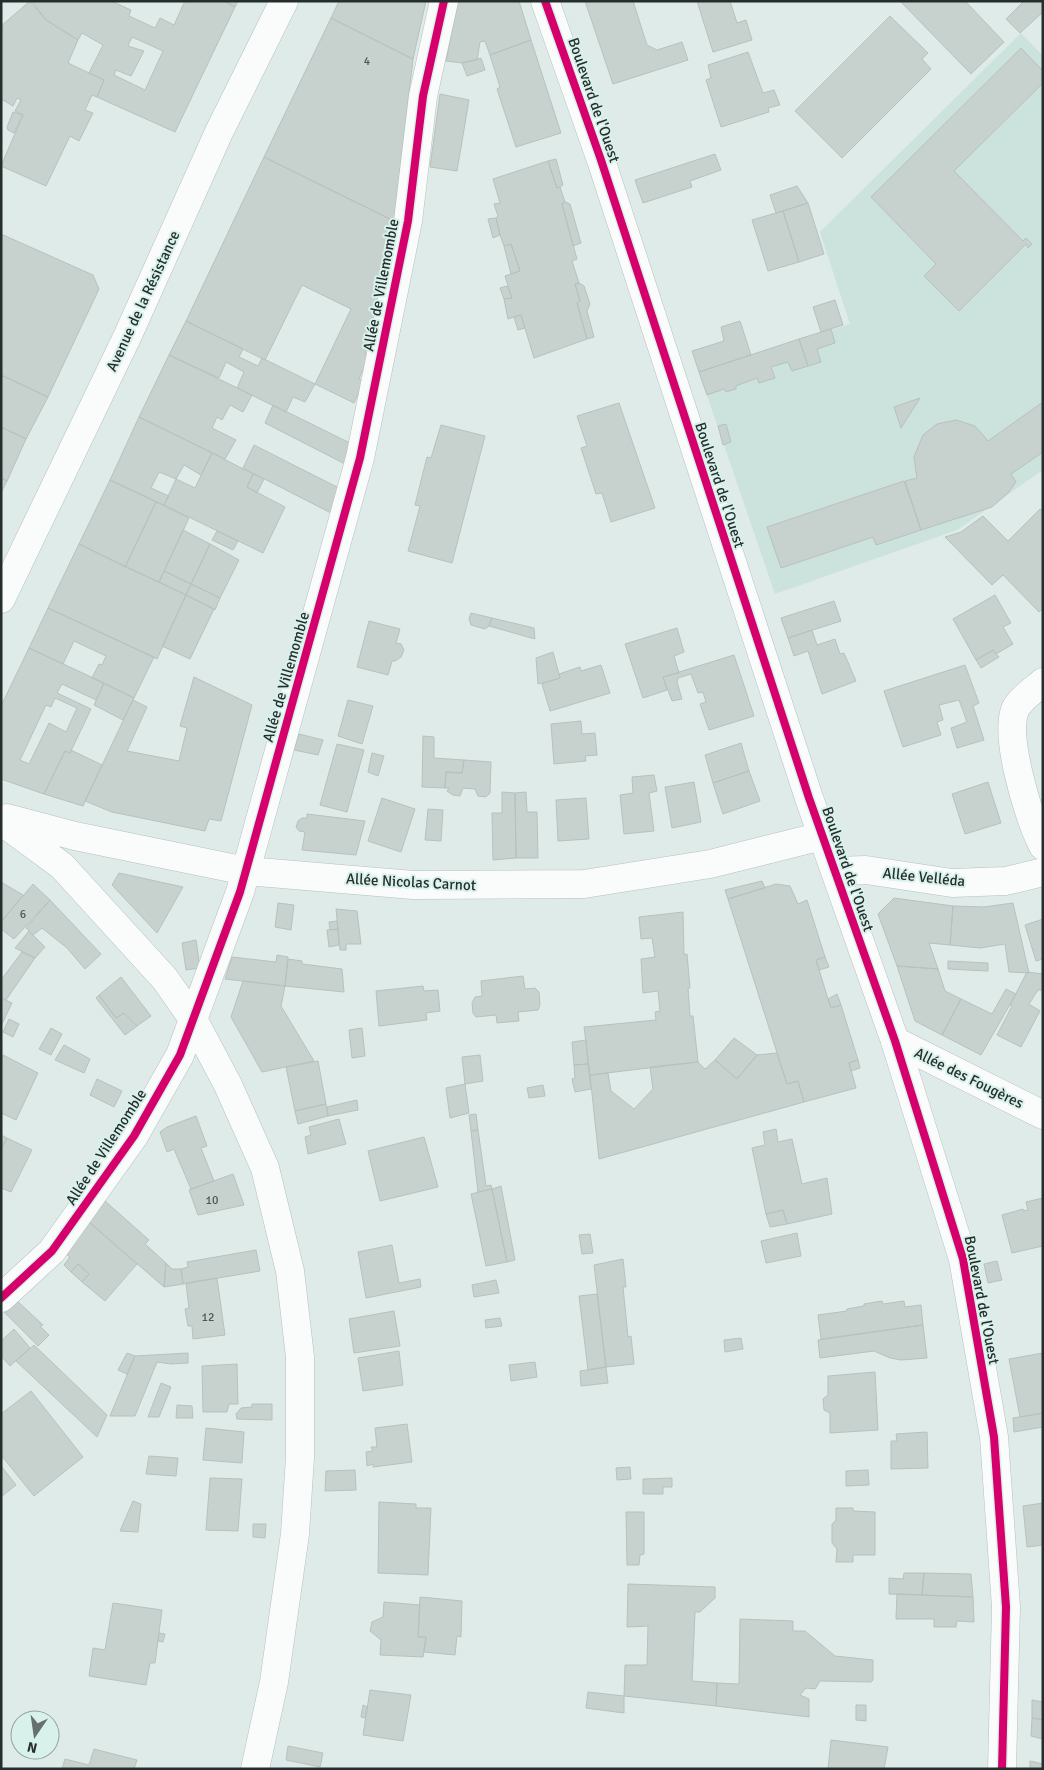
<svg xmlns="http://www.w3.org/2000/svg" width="1044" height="1770" font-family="Signika,sans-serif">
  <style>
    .built { fill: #cce2dd }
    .building { fill: #c7d1ce; stroke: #b7c1be; fill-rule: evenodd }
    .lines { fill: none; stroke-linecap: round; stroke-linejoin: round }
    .minor-casing { stroke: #b6c0be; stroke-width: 29 }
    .tertiary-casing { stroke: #b6c0be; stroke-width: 29 }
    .secondary-casing { stroke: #b6c0be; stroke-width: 29 }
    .minor { stroke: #fafcfc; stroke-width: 28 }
    .tertiary { stroke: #fafcfc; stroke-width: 28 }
    .secondary { stroke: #fafcfc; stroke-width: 28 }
    .cycleway-casing { stroke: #d9f1eb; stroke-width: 11 }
    .cycleway { stroke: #d6006c; stroke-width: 8 }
    .labels { text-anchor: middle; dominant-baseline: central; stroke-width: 4; stroke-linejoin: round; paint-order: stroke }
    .number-label { font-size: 12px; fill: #4e5754 }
    .street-label { font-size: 15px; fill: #252e2c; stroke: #d9f1eb }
  </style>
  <rect width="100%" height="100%" fill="#dfebe8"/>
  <path class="built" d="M1021 33 1043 56V470L957 530 775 594 699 372 850 324 820 232Z"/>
  <path class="building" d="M30 1 46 20 78 40 68 63 104 80 97 97 92 95 85 110 93 113 79 141 70 136 46 186 1 166 23 115 15 111 21 100 17 98 13 106 1 99V26Z
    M32 1H111L131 10 129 16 155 28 160 18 174 25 185 1H224L235 7 175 132 97 97 104 80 89 73 103 45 82 33 78 40 46 20ZM132 37 163 51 145 90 114 75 116 70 131 76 144 51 128 46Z
    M224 1H238L235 7Z
    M339 1H426L413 59 331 18Z
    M458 1H519L531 40 490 55 485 41 480 42 477 60 462 63 446 61Z
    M585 1H633L647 45 657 50 682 42 688 60 613 84Z
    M697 1H730L737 23 746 20 752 40 713 52Z
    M900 1H965L1004 42 971 74Z
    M1024 1H1043V12L1020 33 1006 19Z
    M890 16 928 53 922 59 931 69 842 158 795 111Z
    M331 18 413 59 394 221 264 157Z
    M531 40 561 133 516 147 497 89 500 87 490 55Z
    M1021 48 1043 71V83L954 171 1023 241 1026 238 1032 244 1028 248 1026 244 959 311 924 276 936 264 871 197Z
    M748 52 763 93 774 90 780 105 768 108 769 112 721 127 706 80 711 78 708 65Z
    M481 58 485 70 467 76 462 63Z
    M440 94 469 100 457 171 430 167Z
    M13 112 23 115 14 133 8 130 7 127Z
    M715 154 721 170 690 181 692 187 643 203 635 180Z
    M264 157 394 221 379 303 369 328 374 331 365 353 369 356 359 379 364 381 354 403 315 384 351 309 302 285 265 360 186 321Z
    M556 159 563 185 557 188 548 161Z
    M548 161 557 188 560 187 565 202 562 204 577 259 572 261 579 283 575 284 580 301 577 303 587 339 534 358 521 315 508 319 504 299 512 298 505 276 520 271 511 244 504 246 500 235 496 218 498 216 494 204 500 203 493 179Z
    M797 186 808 203 776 213 770 195Z
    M565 202 570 204 581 243 573 246 562 204Z
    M808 203 824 254 799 262 783 211Z
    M783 211 799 262 768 271 752 220Z
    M496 218 500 235 493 238 488 219Z
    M1 234 93 275 99 289 48 397 1 375Z
    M511 244 520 271 511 274 504 246Z
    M579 283 584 286 590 304 587 311 594 337 587 339 577 303 580 301 575 284Z
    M507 286 512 298 504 299 500 288Z
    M835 300 843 325 821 332 813 307Z
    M521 315 525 328 518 330 514 317Z
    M186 321 243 349 239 357 258 366 262 358 315 384 305 402 293 397 286 412 237 388 244 372 226 362 219 378 169 355Z
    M740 321 751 355 699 372 692 351 724 341 721 327Z
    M831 329 835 343 817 349 821 362 808 366 799 339Z
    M799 339 808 366 792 371 788 362 771 367 775 378 759 383 757 378 736 386V389L726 392 724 389 707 395 699 372Z
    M169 355 252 395 243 412 230 405 222 420 217 417 212 428 236 440 225 459 139 417Z
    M1 375 48 397 26 439 1 427Z
    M920 398 901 428 894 407Z
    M1043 402V452L1011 474 1016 482 1008 493 992 507 921 530 905 481 917 478 914 457 923 435 937 424 956 420 975 426 988 441Z
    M619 403 655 508 611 522 602 493 596 494 581 448 587 446 577 416Z
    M273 405 350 443 345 464 265 423Z
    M139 417 212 453 201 475 184 465 176 479 159 472 151 488 169 496 164 505 110 480Z
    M726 424 731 442 723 445 718 426Z
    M441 425 485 436 452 563 408 551 420 506 415 505 427 457 431 458Z
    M1 427 26 439 7 481 1 478Z
    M254 445 339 488 331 513 243 468Z
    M212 453 253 474 247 487 285 507 263 553 164 505 176 479 195 488Z
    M253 474 264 479 257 493 247 487Z
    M1 478 7 481 1 493Z
    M110 480 156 502 125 567 79 544Z
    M904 481 921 530 876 545 873 537 781 568 767 527Z
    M156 502 189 518 159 582 125 567Z
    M1040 509 1043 511V608L1039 612 1003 575 992 585 945 537 961 532 983 516 1008 541Z
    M183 530 210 544 191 584 164 571Z
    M217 531 238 541 233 550 212 540Z
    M79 544 186 595 157 659 48 608Z
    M210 544 239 560 220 598 191 584Z
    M164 571 191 584 186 595 159 582Z
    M191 584 220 598 215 610 186 595Z
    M186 595 214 609 190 659 162 646Z
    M995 595 1011 623 1003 627 1013 644 996 654 993 650 976 660 953 619Z
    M834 601 841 621 788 638 781 618Z
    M48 608 154 657 134 698 92 678 99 664 102 665 106 656 74 641 63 664 29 648Z
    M471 613 492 618 489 626 485 629 471 625 469 619Z
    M492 618 534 628 535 639 489 626Z
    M369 621 400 629 396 643 401 644 404 650 401 657 395 661H392L388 675 357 667Z
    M677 628 684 652 674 656 679 673 663 677 667 690 643 698 625 644Z
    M812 630 817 645 835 639 840 654 844 653 856 681 822 694 808 651 794 656 788 638Z
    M29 648 104 683 96 700 62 684 57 693 91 709 70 753 65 751 44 794 1 779V706ZM55 698 77 708 66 732 49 723 29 764 20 760 46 705 51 707Z
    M993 650 999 657 981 668 976 660Z
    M553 652 560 678 538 684 536 658Z
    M734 655 754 716 709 730 700 704 706 702 703 692 698 693 691 674 678 678 677 682 682 699 672 701 663 677Z
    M601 665 610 693 550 711 542 684 560 678 559 674 580 667 581 671Z
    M965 665 979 703 973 706 984 740 957 748 951 728 967 722 959 700 939 705 943 720 937 722 941 735 903 747 884 691Z
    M194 677 252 705 221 821 209 819 205 831 112 812 85 801 133 700 147 707 127 751 179 761 187 728 180 726Z
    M104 683 134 698 123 720 94 705Z
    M348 700 373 706 362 744 338 736Z
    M581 721 582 734 595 733 597 755 585 756 586 761 554 764 551 724Z
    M299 734 323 740 318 755 294 750Z
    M423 736 434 737V758L464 760 462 773 446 772 445 788 422 787Z
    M741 743 749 771 713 783 705 755Z
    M337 744 364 750 347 812 320 805Z
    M71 750 102 765 83 806 44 794 65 751 70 753Z
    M372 753 384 756 378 776 368 772Z
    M464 760 491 762 490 793 486 797 478 796 475 789 463 788 460 796 453 795 447 791 449 788H445L446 772 462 773Z
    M749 771 760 801 723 814 713 783Z
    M654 775 657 791 649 793 654 831 624 834 620 795 633 793 632 777Z
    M694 782 701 822 672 828 665 787Z
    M988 782 1001 823 965 834 952 794Z
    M502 792 515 793 516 858 493 860 492 813H502Z
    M526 792 527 812H537L538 858H516L515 793Z
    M382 798 415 809 401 852 368 841Z
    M586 798 589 839 558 841 556 800Z
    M428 809 443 810 441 841 425 840Z
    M307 814 365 821 356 855 302 850 305 832 299 831 296 827 298 821 302 818H307Z
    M119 873 183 887 157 933 112 885Z
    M762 881 765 888 728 899 725 890Z
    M1 882 23 895 1 922Z
    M33 884 50 900 14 939 1 929V922Z
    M776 884 790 886 798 904 807 900 825 957 816 960 828 999 831 1008 841 1005 858 1060 849 1063 856 1088 804 1102 798 1081 787 1084 728 899Z
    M894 898 953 906 950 945 929 943 938 969 897 966 878 914Z
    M50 900 101 954 85 969 67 948 42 928 33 935 26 928Z
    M278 903 294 905 291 930 275 927Z
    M1013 903 1029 973 1009 972 1005 944 980 948 950 945 953 906 984 907Z
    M336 909 357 911 361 944H346V950H340Z
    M683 912 684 955 687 954 690 988H688L690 1016H693L698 1062 590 1075 584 1027 656 1020 655 1012 660 1011 658 991 643 993 641 959 655 957 652 938 641 939 639 917Z
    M1043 919V959L1036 961 1025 925Z
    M337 921 338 929 330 930 329 922Z
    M338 929 339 945 329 947 327 930Z
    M29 931 45 947 35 958 15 948Z
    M196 940 200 968 186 970 182 943Z
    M22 952 35 958 6 1000 1 998V980Z
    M277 955 288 957 285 986 225 979 232 957 276 962Z
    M825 957 829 967 819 970 816 960Z
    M288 959 302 961V964L342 969 344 992 285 986Z
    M948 961 988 963V971L948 969Z
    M897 966 938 969 945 991 961 999 942 1035 915 1021Z
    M1027 972 1043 974V990H1038L1029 1004 1040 1011 1021 1047 997 1035 1012 1006 1010 1005Z
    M523 976 525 989 535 988 539 992 540 1005 538 1010 518 1012 519 1021 497 1023 496 1015 476 1017 473 1013 472 1003 475 997 482 996 481 981Z
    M121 977 151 1016 137 1026 124 1013 116 1018 99 995Z
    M243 981 285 986 281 1006 314 1061 262 1072 231 1017Z
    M423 986 424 991 438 990 440 1011 426 1013 427 1020 379 1026 376 991Z
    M1006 989 1016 994 981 1055 942 1035 961 999 992 1014Z
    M837 994 841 1005 831 1008 828 999Z
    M99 995 116 1018 124 1013 137 1026 125 1035 96 998Z
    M1 998 12 1003 1 1026Z
    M9 1019 19 1024 13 1037 3 1032Z
    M51 1028 62 1034 51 1055 39 1049Z
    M362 1028 365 1056 352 1058 349 1030Z
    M734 1038 757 1055 737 1079 715 1060Z
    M586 1040 588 1064 574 1065 572 1042Z
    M64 1045 90 1059 84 1073 55 1060Z
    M777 1053 787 1084 798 1081 804 1102 599 1159 590 1075 608 1073 611 1091 634 1109 653 1089 650 1067 698 1062 705 1069 715 1060 737 1079 757 1055Z
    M3 1055 38 1073 16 1120 1 1113V1059Z
    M480 1055 483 1081 465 1084 462 1057Z
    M858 1060 860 1068 851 1071 849 1063Z
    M318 1061 326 1104 295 1111 286 1067Z
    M588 1064 591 1089 575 1092 572 1079 575 1078 574 1065Z
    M97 1079 122 1091 114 1107 90 1095Z
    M465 1084 469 1113 450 1118 446 1088Z
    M543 1085 545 1096 529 1098 527 1088Z
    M357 1100 358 1110 328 1116 327 1107Z
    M326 1104 328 1116 298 1124 295 1111Z
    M476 1114 478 1130 471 1131 469 1115Z
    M196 1116 207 1146 201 1148 214 1181 191 1189 174 1149 167 1152 160 1132 167 1127Z
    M339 1119 346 1144 308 1154 305 1137 311 1135 309 1127Z
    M776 1129 778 1142 792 1139 802 1184 827 1178 832 1214 787 1224 783 1210 766 1214 752 1148 765 1145 763 1132Z
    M478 1130 486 1186 491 1185 492 1189 478 1192 471 1131Z
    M1 1135 7 1138 1 1149Z
    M424 1137 438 1187 380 1201 368 1151Z
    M7 1138 32 1150 11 1192 1 1188V1149Z
    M233 1174 244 1205 198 1215 189 1190Z
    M501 1186 515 1260 507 1262 492 1189Z
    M492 1189 507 1262 486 1266 471 1194Z
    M1043 1198V1246L1012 1253 1002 1215 1023 1209V1211L1028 1210 1026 1202Z
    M105 1201 149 1240 145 1244 166 1263 164 1287 89 1222Z
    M783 1210 787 1224 770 1227 766 1214Z
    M89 1222 137 1264 105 1301 82 1282 89 1274 78 1264 71 1272 64 1265 70 1257 62 1251Z
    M797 1233 801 1256 766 1263 761 1241Z
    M590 1234 593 1253 582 1254 579 1235Z
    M392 1245 399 1283 420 1279 421 1287 366 1298 358 1252Z
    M256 1250 260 1271 183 1284 181 1269 188 1267 187 1262Z
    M623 1259 626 1287H623L628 1337 631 1336 634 1364 606 1367 594 1265Z
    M997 1261 1002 1280 988 1283 984 1264Z
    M166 1263 172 1269H181L183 1284 164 1287Z
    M78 1264 89 1274 82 1282 71 1272Z
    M217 1278 225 1335 193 1339 192 1326H188L185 1309 189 1308 186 1283Z
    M496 1280 499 1293 474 1297 472 1285Z
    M597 1294 606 1367 588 1370 579 1296Z
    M15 1299 43 1325 40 1326 49 1335 38 1346 3 1311Z
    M882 1301 883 1304 904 1301 905 1307 921 1305 923 1325 821 1339 818 1315 847 1311V1309L864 1306V1304Z
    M394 1311 400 1346 354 1353 349 1319Z
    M500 1318 502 1326 486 1328 485 1320Z
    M923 1325 927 1358 901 1360 890 1358 874 1351 820 1358 818 1340Z
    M14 1329 30 1348 10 1366 1 1356V1341Z
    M741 1338 743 1349 725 1352 724 1340Z
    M34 1345 107 1415 97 1437 16 1361Z
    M399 1351 403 1385 363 1391 358 1358Z
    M127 1353 135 1356 127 1374 118 1370Z
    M188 1353V1363L171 1364 157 1362 135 1416H110L135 1356Z
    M1043 1353V1413L1020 1417 1009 1359Z
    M535 1362 537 1377 511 1381 509 1365Z
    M237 1364 238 1404H229L227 1412H203L202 1366Z
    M606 1367 608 1383 581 1386 580 1371Z
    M875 1372 878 1430 830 1433V1413L824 1410 823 1399 828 1395V1376Z
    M161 1383 171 1387 159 1417H148Z
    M31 1391 83 1457 34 1496 1 1455V1414Z
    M252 1404H272V1420L237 1419 236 1414 241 1408 252 1407Z
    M177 1405 192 1406 193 1418H176Z
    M1043 1413V1427L1014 1432 1013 1418Z
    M407 1424 412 1462 373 1467V1464L367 1466 366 1452 373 1451 371 1447H377L375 1428Z
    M206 1428 244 1432 242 1463 203 1460Z
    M927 1432 928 1468 891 1469V1441H897L896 1434Z
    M149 1456 178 1458 176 1476 146 1474Z
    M2 1467 16 1485 1 1497V1468Z
    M630 1467 631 1479 617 1480 616 1468Z
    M355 1470 356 1490 325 1491 326 1471Z
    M868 1470 869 1485 846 1486V1471Z
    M210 1478 242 1479 238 1531 206 1530Z
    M672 1478V1487H663V1494H643V1479Z
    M133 1501 141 1504 138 1532 120 1531Z
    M379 1502 416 1504V1508H431L428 1575 378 1573Z
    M1043 1503V1545L1027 1547 1023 1506Z
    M836 1508H853V1511L875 1512V1555H853V1562H836L837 1549 832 1543V1524L836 1520Z
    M626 1512H644V1554L640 1555 639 1565H627Z
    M253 1524H266L265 1538 253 1537Z
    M904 1573H924L922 1595 889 1594V1578L903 1579Z
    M924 1573 971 1574 973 1597 922 1595Z
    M628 1584 715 1587V1598L700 1612H695L692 1681 717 1683 716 1706 624 1696 625 1665H647L648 1626 627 1627Z
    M897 1594 973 1597 974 1622 957 1621 956 1627H934V1619H896Z
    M420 1597 462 1601 461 1637 457 1636 455 1655 424 1652 426 1637H418Z
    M384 1602 420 1605 418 1637H426L423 1657 380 1655 381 1640 370 1631 372 1622 383 1617Z
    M113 1603 162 1610 155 1663H150L146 1685 89 1676 93 1648 105 1650Z
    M740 1619 793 1621V1631H805L835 1656 873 1660V1680L871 1682 820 1681 815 1689 806 1688 800 1695 809 1699V1717L716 1706 717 1683 739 1684Z
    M159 1633 165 1634 163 1642 158 1641Z
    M370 1690 411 1695 403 1741 363 1735Z
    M588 1692 624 1696V1713L586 1708Z
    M1032 1700 1043 1702V1720L1032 1718Z
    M363 1705 367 1707 365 1718 361 1717Z
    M856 1705H866V1721L856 1720Z
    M1032 1718 1043 1720V1739L1031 1736Z
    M831 1740 888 1747 884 1769H828Z
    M288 1746 323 1753 320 1767 286 1760Z
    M94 1749 137 1760 134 1769H62L65 1759 89 1765Z
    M1030 1761 1043 1764V1769H1030Z"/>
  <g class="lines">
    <defs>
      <path id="minor" d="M1043 682C1035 689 1019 700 1015 710 1004 738 1029 818 1043 846
        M7 818 75 836 246 871 413 885 584 884 710 864 822 836
        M1 821 62 866 165 979 193 1019 228 1085 265 1168 290 1271 300 1357V1457L295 1534 274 1682 255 1769
        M835 871 866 870 952 883 1006 881 1043 872
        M895 1041 1043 1115
        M1 1298 52 1251 134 1136 180 1055 240 892 360 458 408 221 423 96 444 1"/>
      <path id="tertiary" d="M545 1 601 160 809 798 895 1041 963 1259 994 1437 1006 1607 1002 1769"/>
      <path id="secondary" d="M1 599 128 335 219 132 284 1"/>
    </defs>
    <use href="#minor" class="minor-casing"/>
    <use href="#tertiary" class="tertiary-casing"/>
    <use href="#secondary" class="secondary-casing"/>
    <use href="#minor" class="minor"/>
    <use href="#tertiary" class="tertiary"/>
    <use href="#secondary" class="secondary"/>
    <defs>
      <path id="cycleway" d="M545 1 601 160 809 798 895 1041 963 1259 994 1437 1006 1607 1002 1769
        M1 1298 52 1251 134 1136 180 1055 240 892 360 458 408 221 423 96 444 1"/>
    </defs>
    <use href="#cycleway" class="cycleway-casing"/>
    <use href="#cycleway" class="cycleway"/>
  </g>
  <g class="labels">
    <g class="number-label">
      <text x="367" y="61">4</text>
      <text x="23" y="914">6</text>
      <text x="212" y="1200">10</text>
      <text x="208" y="1317">12</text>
    </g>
    <g class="street-label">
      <text transform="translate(594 100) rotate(71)">Boulevard de l'Ouest</text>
      <text transform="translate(381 285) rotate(-79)">Allée de Villemomble</text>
      <text transform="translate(143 301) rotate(-65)">Avenue de la Résistance</text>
      <text transform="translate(720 485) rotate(72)">Boulevard de l'Ouest</text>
      <text transform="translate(286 677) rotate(-74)">Allée de Villemomble</text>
      <text transform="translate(848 869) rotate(71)">Boulevard de l'Ouest</text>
      <text transform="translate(924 877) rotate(6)">Allée Velléda</text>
      <text transform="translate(411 882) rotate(3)">Allée Nicolas Carnot</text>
      <text transform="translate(969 1078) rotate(26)">Allée des Fougères</text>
      <text transform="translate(106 1147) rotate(-57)">Allée de Villemomble</text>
      <text transform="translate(982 1300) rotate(79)">Boulevard de l'Ouest</text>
    </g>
  </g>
  <rect width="1044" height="1770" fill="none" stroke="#252e2c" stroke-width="5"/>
  <g transform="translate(35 1735) rotate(193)"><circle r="24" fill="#d9f1eb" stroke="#91a39f"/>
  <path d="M0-4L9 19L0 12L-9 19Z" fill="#66706e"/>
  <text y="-8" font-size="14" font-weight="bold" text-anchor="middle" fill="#252e2c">N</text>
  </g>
</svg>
